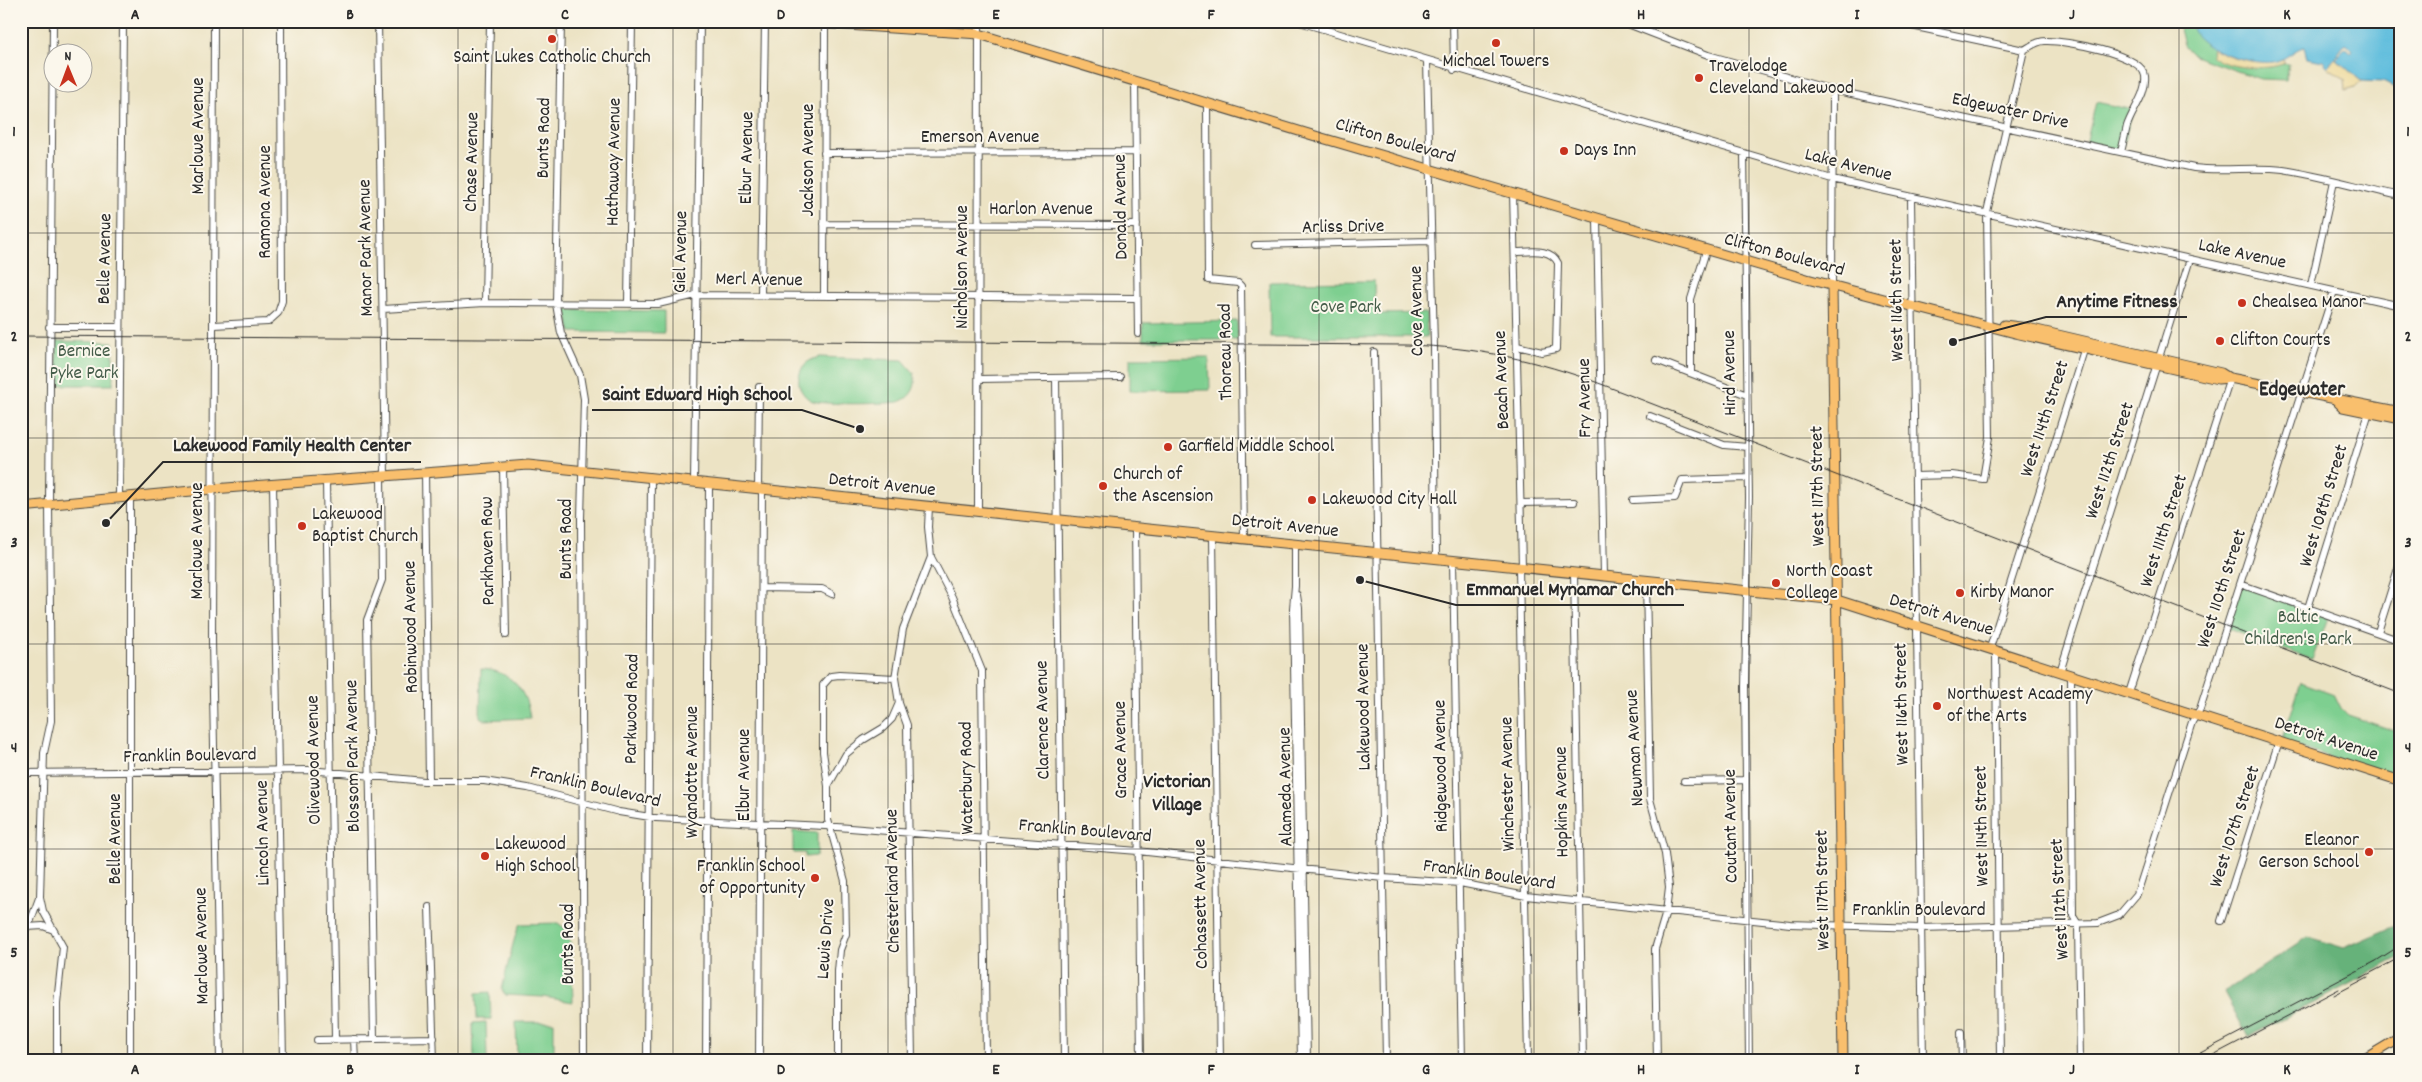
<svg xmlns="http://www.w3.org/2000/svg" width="2422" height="1082" font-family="Dekko,sans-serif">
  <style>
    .green { fill: #7ecf90; stroke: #547d5e }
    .forest { fill: #66b27a; stroke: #486e52 }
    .sand { fill: #eeda9e; stroke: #8c8264 }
    .water { fill: #5fbddd; stroke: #457484 }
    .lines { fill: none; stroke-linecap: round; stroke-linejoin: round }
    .minor-casing { stroke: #484742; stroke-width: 8 }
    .major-casing { stroke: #484742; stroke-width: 11 }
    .minor { stroke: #fff; stroke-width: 6 }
    .major { stroke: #f9bf6d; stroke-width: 9 }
    .rail { stroke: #2b2b2b; stroke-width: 1 }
    .grid { fill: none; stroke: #2b2b2b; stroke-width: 1; stroke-opacity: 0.55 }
    .poi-dot { fill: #c8321e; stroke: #fbf7ec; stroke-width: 2 }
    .labels { text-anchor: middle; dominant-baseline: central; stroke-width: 4; stroke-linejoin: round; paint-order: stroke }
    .poi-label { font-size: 19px; fill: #2b2b2b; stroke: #fbf7ec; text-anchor: start }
    .street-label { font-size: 19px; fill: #2b2b2b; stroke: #fbf7ec }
    .park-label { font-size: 19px; fill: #445c49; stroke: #fbf7ec }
    .neighbourhood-label { font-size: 20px; font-weight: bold; fill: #2b2b2b; stroke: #fbf7ec }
    .quarter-label { font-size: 21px; font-weight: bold; fill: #2b2b2b; stroke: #fbf7ec }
    .leader { fill: none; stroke: #2b2b2b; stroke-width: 2 }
    .callout-dot { fill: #2b2b2b; stroke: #fbf7ec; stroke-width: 2 }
    .callout-label { font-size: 20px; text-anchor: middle; font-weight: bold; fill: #2b2b2b; stroke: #fbf7ec; stroke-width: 4; stroke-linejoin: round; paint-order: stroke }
    .neatline { fill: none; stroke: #2b2b2b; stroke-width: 2 }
    .grid-label { font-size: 16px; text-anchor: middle; font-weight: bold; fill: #2b2b2b }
  </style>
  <rect width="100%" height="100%" fill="#fbf7ec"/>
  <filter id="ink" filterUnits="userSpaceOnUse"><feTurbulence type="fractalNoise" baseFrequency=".02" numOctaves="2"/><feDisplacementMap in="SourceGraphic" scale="10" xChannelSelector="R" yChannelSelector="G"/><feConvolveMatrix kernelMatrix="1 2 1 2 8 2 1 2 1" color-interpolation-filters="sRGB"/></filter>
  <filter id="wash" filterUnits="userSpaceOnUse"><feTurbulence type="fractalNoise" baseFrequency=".0096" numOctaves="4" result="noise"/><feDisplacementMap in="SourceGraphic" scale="20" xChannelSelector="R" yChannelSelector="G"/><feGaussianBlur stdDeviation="1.12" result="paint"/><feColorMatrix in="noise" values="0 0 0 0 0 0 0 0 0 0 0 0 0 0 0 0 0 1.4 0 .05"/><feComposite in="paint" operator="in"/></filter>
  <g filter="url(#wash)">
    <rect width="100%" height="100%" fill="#ece3c4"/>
    <path class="green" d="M2178 21H2191V25L2212 48 2211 51C2220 67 2252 69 2270 67 2276 67 2282 63 2289 64L2286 80 2260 79 2194 56 2184 45Z
      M2096 102 2133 110 2121 152 2086 144Z
      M1374 281 1375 314 1426 313 1427 337H1270L1269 282Z
      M566 310 664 311V333L571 332Z
      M1237 321 1238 340H1143V323Z
      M56 341 113 342V385H55L57 379Z
      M820 357 903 360 914 373C918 387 911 398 898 402 885 404 823 405 813 401 802 397 796 384 800 373 803 363 811 359 820 357Z
      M1209 357 1210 390 1130 391V358Z
      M2240 584 2329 615 2312 660 2226 627Z
      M481 669C510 670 527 690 530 718L483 720 480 717Z
      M2301 682 2334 694 2341 708 2348 715 2401 733V764L2396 779 2282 742Z
      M793 831 817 833V856L805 857V853H793Z
      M558 923 567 930 571 946 573 1002 543 997 505 995 502 990C504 980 516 928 520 924Z
      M490 992 491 1019H477L476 993Z
      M486 1022 487 1061H474L473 1023Z
      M516 1022H554V1061H517Z"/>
    <path class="forest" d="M2401 923V957L2248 1037 2224 992 2308 937 2344 948Z"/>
    <path class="sand" d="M2212 48C2232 59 2260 66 2283 59L2285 63C2267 71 2225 69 2211 55Z
      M2335 58 2361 81 2355 87 2346 90 2345 79 2328 67Z"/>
    <path class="water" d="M2191 21H2401V91L2383 82 2361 81 2336 59 2345 48 2351 53 2353 51 2345 44 2328 67 2323 61 2307 58 2304 47C2294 49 2288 59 2273 62 2252 65 2189 49 2191 21Z"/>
  </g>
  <g filter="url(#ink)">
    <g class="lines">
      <defs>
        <path id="minor" d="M53 21 49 504 51 721 44 753 40 897 43 911 63 947 57 1003V1061
          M214 21 212 641 220 1061
          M378 21 385 475
          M561 21 556 304 561 333 580 375 584 399 581 519 584 1061
          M1296 21 1832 179 2401 306
          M1453 21 1454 70
          M1620 21 1708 55 1833 90 2194 168C2224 172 2253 166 2283 170 2322 176 2362 188 2401 196
          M1888 21 2024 50C2031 46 2037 41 2045 41 2064 40 2143 54 2145 76 2147 94 2132 110 2127 126 2125 135 2123 144 2121 152
          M1427 61 1434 346 1436 559
          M1135 81 1138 334
          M1207 103 1208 280 1238 283 1241 286 1244 540
          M824 153 1136 152
          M1744 154 1749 497 1745 687 1749 1061
          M1513 193 1522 567
          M1911 198 1923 1061
          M1597 219 1604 576
          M824 224 1137 225
          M1255 245 1431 241
          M1515 252C1530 252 1550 247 1558 263L1556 349 1542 352 1517 346
          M2311 285 2334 181
          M1832 286 1833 90
          M761 295 765 21
          M824 296 825 23
          M485 303 490 21
          M628 303 632 21
          M383 309 485 303 658 304 696 295 1137 298
          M214 325 268 322 278 313 282 301 281 21
          M49 327H120
          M1374 352 1386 1061
          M1656 360 1747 395
          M1691 373V299L1706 251
          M1056 378 1064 1061
          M979 379 1120 377
          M1650 416 1724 445 1748 447
          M503 467 506 635
          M425 472 429 781
          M1915 476 1952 475 1983 479 1990 437 1987 212 2024 50
          M326 481 335 1039
          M694 482 700 21
          M273 484 283 1061
          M758 490 759 387
          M130 496V1061
          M119 497 123 21
          M1633 500 1675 498 1682 480 1748 478
          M1521 503 1574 502
          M929 506 928 527 931 557 952 597 982 671 986 1061
          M978 512 979 21
          M1135 528 1141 1061
          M1213 536 1220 1061
          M1295 545V586L1293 608 1301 1061
          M1453 561 1462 1061
          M1519 567 1528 1061
          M1574 573 1583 1061
          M1646 580 1650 799 1665 854 1669 887 1666 912 1655 949 1657 1061
          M2240 584 2401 641
          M762 588 822 589 832 594
          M1297 595 1299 608 1307 1061
          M2308 608 2369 412
          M2378 632 2401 559
          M1990 648 2085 347
          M1996 651 2000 1061
          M2060 672 2190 259
          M2071 676 2073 916 2078 924 2080 1061
          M2129 693 2230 378
          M899 703 907 725 912 1061
          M21 773 310 770 424 781H484L528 788 619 812 656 818 825 826 1138 851 1383 878 1460 883 1526 896 1790 924 1921 928 2098 923 2119 915 2137 894 2192 722 2200 709 2334 291
          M1684 781 1746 780
          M828 786 823 752V685L831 676 839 675 895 678
          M429 907 434 1061
          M2221 921 2279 741
          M27 927 43 926 51 929
          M21 932 31 920 39 898
          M1961 1032 1962 1061
          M354 1039 355 1061
          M374 1039 367 620 382 580 381 475
          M317 1040 434 1038
          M647 1061 651 477
          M706 1061 709 484
          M759 1061 762 490
          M838 1061V971L840 950 846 934 845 881 828 820V786L846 754 863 740 883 728 892 719 899 703 895 678 903 629 931 557"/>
        <path id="major" d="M789 21 979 34 1322 138 1807 279 2015 333 2218 379 2230 378 2401 412
          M1832 286 1843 1061
          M2004 325 2028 328 2221 373 2229 378
          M2336 400 2343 407 2401 419
          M21 507 213 489 528 465 1837 600 2401 781
          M2361 1061 2401 1037"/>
      </defs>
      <use href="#minor" class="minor-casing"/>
      <use href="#major" class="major-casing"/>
      <use href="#minor" class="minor"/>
      <use href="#major" class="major"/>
      <path class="rail" d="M21 336 1407 345C1475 347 1537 360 1601 384L2401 694
        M2361 978 2401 957
        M2334 995 2368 977
        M2185 1061 2376 961 2401 945
        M2202 1061 2339 989"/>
    </g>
  </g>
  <path class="grid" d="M243 21V1061M458 21V1061M673 21V1061M888 21V1061M1103 21V1061M1319 21V1061M1534 21V1061M1749 21V1061M1964 21V1061M2179 21V1061M21 233H2401M21 438H2401M21 644H2401M21 849H2401"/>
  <g class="poi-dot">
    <circle cx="552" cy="39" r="5"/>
    <circle cx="1496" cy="43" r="5"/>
    <circle cx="1699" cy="78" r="5"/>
    <circle cx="1564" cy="151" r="5"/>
    <circle cx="2242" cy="303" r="5"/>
    <circle cx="2220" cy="341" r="5"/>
    <circle cx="1168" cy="447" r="5"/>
    <circle cx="1103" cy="486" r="5"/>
    <circle cx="1312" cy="500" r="5"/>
    <circle cx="302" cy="526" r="5"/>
    <circle cx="1776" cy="583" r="5"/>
    <circle cx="1960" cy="593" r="5"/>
    <circle cx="1937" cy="706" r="5"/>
    <circle cx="2369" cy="852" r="5"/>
    <circle cx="485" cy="856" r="5"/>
    <circle cx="815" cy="878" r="5"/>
  </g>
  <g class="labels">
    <g class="poi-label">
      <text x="552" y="58" text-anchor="middle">Saint Lukes Catholic Church</text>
      <text x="1496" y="62" text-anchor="middle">Michael Towers</text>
      <text x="1709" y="67">Travelodge<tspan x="1709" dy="22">Cleveland Lakewood</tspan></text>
      <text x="1574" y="151">Days Inn</text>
      <text x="2252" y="303">Chealsea Manor</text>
      <text x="2230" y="341">Clifton Courts</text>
      <text x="1178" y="447">Garfield Middle School</text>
      <text x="1113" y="475">Church of<tspan x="1113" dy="22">the Ascension</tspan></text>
      <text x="1322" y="500">Lakewood City Hall</text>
      <text x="312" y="515">Lakewood<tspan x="312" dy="22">Baptist Church</tspan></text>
      <text x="1786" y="572">North Coast<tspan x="1786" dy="22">College</tspan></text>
      <text x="1970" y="593">Kirby Manor</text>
      <text x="1947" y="695">Northwest Academy<tspan x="1947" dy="22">of the Arts</tspan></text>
      <text x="2359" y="841" text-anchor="end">Eleanor<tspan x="2359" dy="22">Gerson School</tspan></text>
      <text x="495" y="845">Lakewood<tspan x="495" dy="22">High School</tspan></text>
      <text x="805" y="867" text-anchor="end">Franklin School<tspan x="805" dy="22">of Opportunity</tspan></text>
    </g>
    <g class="street-label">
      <text transform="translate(2010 112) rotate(12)">Edgewater Drive</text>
      <text transform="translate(199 136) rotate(-90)">Marlowe Avenue</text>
      <text transform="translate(545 138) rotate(-89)">Bunts Road</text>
      <text x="980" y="138">Emerson Avenue</text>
      <text transform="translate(1395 142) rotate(16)">Clifton Boulevard</text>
      <text transform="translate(748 158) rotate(-89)">Elbur Avenue</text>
      <text transform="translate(809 160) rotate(-90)">Jackson Avenue</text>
      <text transform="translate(473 162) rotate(-89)">Chase Avenue</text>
      <text transform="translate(615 162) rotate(-89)">Hathaway Avenue</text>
      <text transform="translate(1848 166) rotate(14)">Lake Avenue</text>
      <text transform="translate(266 202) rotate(-90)">Ramona Avenue</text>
      <text transform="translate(1122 207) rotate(-91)">Donald Avenue</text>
      <text x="1041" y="210">Harlon Avenue</text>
      <text transform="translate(1343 228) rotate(-1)">Arliss Drive</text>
      <text transform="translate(367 248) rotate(-91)">Manor Park Avenue</text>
      <text transform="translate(682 252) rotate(-89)">Giel Avenue</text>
      <text transform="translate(2242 255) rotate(12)">Lake Avenue</text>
      <text transform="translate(1784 256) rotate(15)">Clifton Boulevard</text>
      <text transform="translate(106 259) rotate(-89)">Belle Avenue</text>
      <text transform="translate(963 267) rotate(-90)">Nicholson Avenue</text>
      <text transform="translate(759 281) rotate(1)">Merl Avenue</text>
      <text transform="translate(1898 300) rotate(-91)">West 116th Street</text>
      <text transform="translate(1418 311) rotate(-91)">Cove Avenue</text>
      <text transform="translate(1227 352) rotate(-91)">Thoreau Road</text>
      <text transform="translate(1731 373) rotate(-91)">Hird Avenue</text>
      <text transform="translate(1503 380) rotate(-92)">Beach Avenue</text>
      <text transform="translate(1586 398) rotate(-91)">Fry Avenue</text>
      <text transform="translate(2046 419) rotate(-72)">West 114th Street</text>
      <text transform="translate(2111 461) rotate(-72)">West 112th Street</text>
      <text transform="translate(882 486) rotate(6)">Detroit Avenue</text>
      <text transform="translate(1819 486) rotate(-91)">West 117th Street</text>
      <text transform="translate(2325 506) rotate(-73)">West 108th Street</text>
      <text transform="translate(1285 527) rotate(6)">Detroit Avenue</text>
      <text transform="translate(2165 531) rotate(-72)">West 111th Street</text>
      <text transform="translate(567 539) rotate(-90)">Bunts Road</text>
      <text transform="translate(198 541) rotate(-90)">Marlowe Avenue</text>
      <text transform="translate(489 551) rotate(-91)">Parkhaven Row</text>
      <text transform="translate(2223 589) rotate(-72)">West 110th Street</text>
      <text transform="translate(1941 616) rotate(17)">Detroit Avenue</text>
      <text transform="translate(412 627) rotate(-91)">Robinwood Avenue</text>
      <text transform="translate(1903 704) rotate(-91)">West 116th Street</text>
      <text transform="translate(1365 707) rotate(-91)">Lakewood Avenue</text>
      <text transform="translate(633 709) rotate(-89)">Parkwood Road</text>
      <text transform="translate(1044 720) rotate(-91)">Clarence Avenue</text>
      <text transform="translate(2326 740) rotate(18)">Detroit Avenue</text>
      <text transform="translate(1636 748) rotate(-93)">Newman Avenue</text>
      <text transform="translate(1122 750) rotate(-91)">Grace Avenue</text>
      <text transform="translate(354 756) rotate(-91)">Blossom Park Avenue</text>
      <text transform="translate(190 757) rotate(-1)">Franklin Boulevard</text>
      <text transform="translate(315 760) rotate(-91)">Olivewood Avenue</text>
      <text transform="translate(1442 766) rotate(-91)">Ridgewood Avenue</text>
      <text transform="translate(693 772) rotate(-90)">Wyandotte Avenue</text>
      <text transform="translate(745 775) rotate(-90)">Elbur Avenue</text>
      <text transform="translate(968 778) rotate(-91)">Waterbury Road</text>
      <text transform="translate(1509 784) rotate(-91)">Winchester Avenue</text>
      <text transform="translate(1287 787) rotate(-91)">Alameda Avenue</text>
      <text transform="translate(595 788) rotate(13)">Franklin Boulevard</text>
      <text transform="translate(1563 802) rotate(-91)">Hopkins Avenue</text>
      <text transform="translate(1732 826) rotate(-91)">Coutant Avenue</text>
      <text transform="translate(1983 826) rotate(-91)">West 114th Street</text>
      <text transform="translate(2236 827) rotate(-72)">West 107th Street</text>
      <text transform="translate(1085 832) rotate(5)">Franklin Boulevard</text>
      <text transform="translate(264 833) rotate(-91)">Lincoln Avenue</text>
      <text transform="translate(116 839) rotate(-90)">Belle Avenue</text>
      <text transform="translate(1489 876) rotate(8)">Franklin Boulevard</text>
      <text transform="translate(894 881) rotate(-91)">Chesterland Avenue</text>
      <text transform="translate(1824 890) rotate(-91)">West 117th Street</text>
      <text transform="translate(2061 899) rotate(-93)">West 112th Street</text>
      <text transform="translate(1202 904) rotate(-91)">Cohassett Avenue</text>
      <text x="1919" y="911">Franklin Boulevard</text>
      <text transform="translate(827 939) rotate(-86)">Lewis Drive</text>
      <text transform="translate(569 944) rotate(-90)">Bunts Road</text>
      <text transform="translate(203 946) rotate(-91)">Marlowe Avenue</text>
    </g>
    <g class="park-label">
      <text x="1346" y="308">Cove Park</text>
      <text x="84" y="352">Bernice<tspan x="84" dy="22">Pyke Park</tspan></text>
      <text x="2298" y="618">Baltic<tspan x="2298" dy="22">Children's Park</tspan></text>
    </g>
    <g class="neighbourhood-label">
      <text x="1177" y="783">Victorian<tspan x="1177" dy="23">Village</tspan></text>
    </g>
    <g class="quarter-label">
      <text x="2302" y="391">Edgewater</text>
    </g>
  </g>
  <path class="leader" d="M1953 342L2046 317H2187M860 429L802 410H592M106 523L163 462H421M1360 580L1456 605H1684"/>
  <g class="callout-dot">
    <circle cx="1953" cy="342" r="5"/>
    <circle cx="860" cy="429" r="5"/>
    <circle cx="106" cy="523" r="5"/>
    <circle cx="1360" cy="580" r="5"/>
  </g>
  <g class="callout-label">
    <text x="2117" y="307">Anytime Fitness</text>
    <text x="697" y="400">Saint Edward High School</text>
    <text x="292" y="451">Lakewood Family Health Center</text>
    <text x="1570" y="595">Emmanuel Mynamar Church</text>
  </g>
  <rect width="2422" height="1082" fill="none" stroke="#fbf7ec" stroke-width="55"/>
  <g transform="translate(68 68) rotate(359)"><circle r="24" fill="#fbf7ec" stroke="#a8a59f"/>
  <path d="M0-4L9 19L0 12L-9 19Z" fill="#c8321e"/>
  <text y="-8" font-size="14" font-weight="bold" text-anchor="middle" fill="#2b2b2b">N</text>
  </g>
  <rect x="28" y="28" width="2366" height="1026" class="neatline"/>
  <g class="grid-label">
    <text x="135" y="19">A</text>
    <text x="350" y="19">B</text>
    <text x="565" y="19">C</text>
    <text x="781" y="19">D</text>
    <text x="996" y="19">E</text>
    <text x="1211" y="19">F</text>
    <text x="1426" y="19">G</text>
    <text x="1641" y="19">H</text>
    <text x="1857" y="19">I</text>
    <text x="2072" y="19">J</text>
    <text x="2287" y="19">K</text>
    <text x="14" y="136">1</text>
    <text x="2408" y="136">1</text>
    <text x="14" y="341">2</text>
    <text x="2408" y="341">2</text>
    <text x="14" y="547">3</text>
    <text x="2408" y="547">3</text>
    <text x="14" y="752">4</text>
    <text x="2408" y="752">4</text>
    <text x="14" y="957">5</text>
    <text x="2408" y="957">5</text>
    <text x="135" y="1074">A</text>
    <text x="350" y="1074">B</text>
    <text x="565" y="1074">C</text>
    <text x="781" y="1074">D</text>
    <text x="996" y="1074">E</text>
    <text x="1211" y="1074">F</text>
    <text x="1426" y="1074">G</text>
    <text x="1641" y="1074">H</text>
    <text x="1857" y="1074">I</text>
    <text x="2072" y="1074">J</text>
    <text x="2287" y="1074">K</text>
  </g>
</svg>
